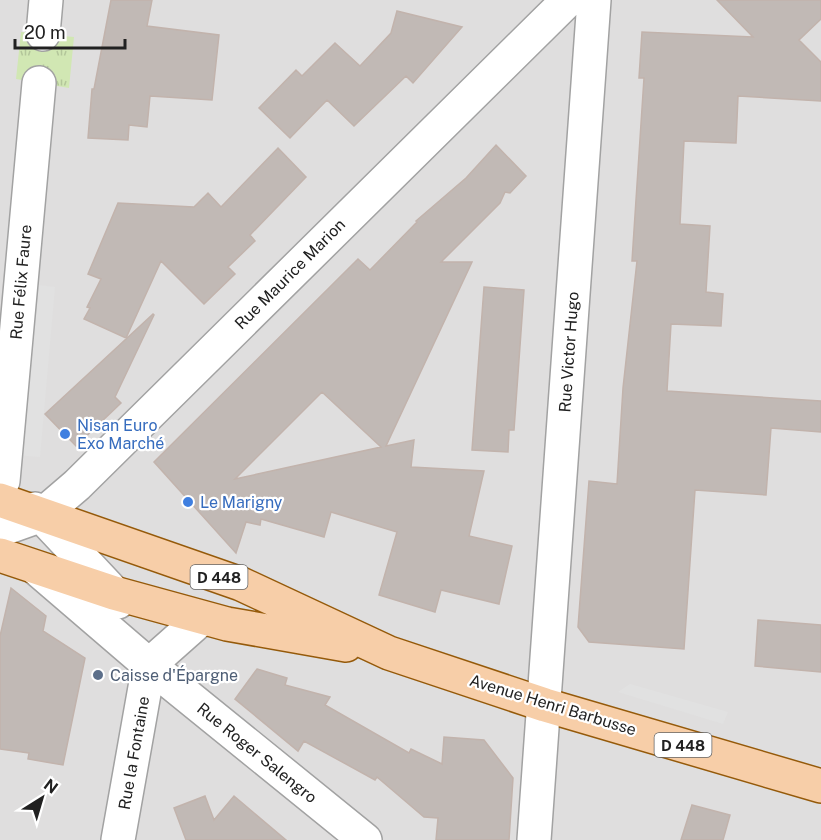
<svg xmlns="http://www.w3.org/2000/svg" width="821" height="840" font-family="'Public Sans',sans-serif">
  <style>
    .residential { fill: #dfdede }
    .grass { fill: url(#grass-tufts) }
    .parking { fill: #e1e1e1 }
    .building { fill: #c1b9b5; stroke: #c2b3ac; stroke-width: 1.5; fill-rule: evenodd }
    .lines { fill: none; stroke-linecap: round; stroke-linejoin: round }
    .minor-casing { stroke: #a2a2a2; stroke-width: 36 }
    .primary-casing { stroke: #955a0a; stroke-width: 36 }
    .minor { stroke: #fff; stroke-width: 33 }
    .primary { stroke: #f7cea8; stroke-width: 33 }
    .shop-dot { fill: #3f7fe0; stroke: #fff; stroke-width: 2 }
    .service-dot { fill: #5c6f8a; stroke: #fff; stroke-width: 2 }
    .labels { text-anchor: middle; dominant-baseline: central; stroke-width: 4.5; stroke-linejoin: round; paint-order: stroke }
    .shield { fill: #fff; stroke: #646464; stroke-width: 1.5 }
    .shield-label { font-size: 15px; font-weight: bold; fill: #212121 }
    .street-label { font-size: 16px; fill: #212121; stroke: #fff }
    .shop-label { font-size: 16px; fill: #366cbe; stroke: #fff; text-anchor: start }
    .service-label { font-size: 16px; fill: #4e5e75; stroke: #fff; text-anchor: start }
  </style>
  <defs>
    <pattern id="grass-tufts" width="24" height="20" patternUnits="userSpaceOnUse" patternTransform="scale(1.5)"><rect width="24" height="20" fill="#d1e7b3"/><path d="M3 7l-1-3M5 7V3M7 7l1-3M15 17l-1-3M17 17v-4M19 17l1-3" fill="none" stroke="#b3c69a"/></pattern>
  </defs>
  <rect width="100%" height="100%" fill="#f1ede9"/>
  <path class="residential" d="M0 0H821V840H0Z"/>
  <path class="grass" d="M21 32 74 37 69 88 16 79Z"/>
  <path class="parking" d="M31 284 55 287 40 457 15 455Z
    M630 684 728 712 723 724 618 692Z"/>
  <path class="building" d="M111 0H152L147 26 219 35 212 100 150 96 147 127 129 125 128 140 88 138 92 89H94Z
    M717 0H821V19L799 40 821 62V101L738 96 736 143 684 141 680 224 710 226 706 292 723 294 721 326 671 324 667 391 821 401V432L771 428 766 495 695 490 684 649 589 642 578 627 589 481 617 484 623 388 637 261H632L644 78H639L642 32 753 37Z
    M397 11 462 27 413 83 406 76 354 126 327 100 290 138 259 108 296 70 302 76 335 43 360 66 391 33Z
    M496 145 526 176 510 193 505 192 500 203 441 262H472L386 446 414 440 411 467 484 471 469 536 512 546 499 604 441 590 435 612 379 595 397 532 331 512 324 537 261 519 260 525 246 522 236 553 154 462 358 259 370 270 417 222 416 221 466 178ZM322 392 381 447 235 479Z
    M278 148 306 177 250 235 255 241 228 267 235 274 204 304 161 261 126 338 84 319 90 308 87 307 101 279 88 274 118 203 194 207 208 193 221 207Z
    M484 287 524 290 514 430H509L508 452 472 450Z
    M153 314 154 315 115 397 121 403 76 446 45 414Z
    M11 588 46 616 43 631 85 658 63 765 28 759 29 753 0 749V636Z
    M758 620 821 625V672L755 666Z
    M257 669 287 678 285 685 330 697 325 705 409 753 411 749 442 764 444 737 484 740 513 778 509 840H436L438 818 424 817 377 777 375 780 304 741 298 751 235 699Z
    M205 796 214 820 234 796 286 840H186L174 808Z
    M692 805 730 815 723 840H681Z"/>
  <g class="lines">
    <defs>
      <path id="minor" d="M43 34 46 0
        M3 481 39 83
        M35 509 114 593 118 602
        M0 530 42 515 77 485 568 0
        M36 568 149 665 365 840
        M149 665 202 618
        M118 840 149 665
        M534 840 594 0"/>
      <path id="primary" d="M0 500 241 584 389 653 545 705 821 786
        M0 555 114 593 227 624 346 645"/>
    </defs>
    <use href="#minor" class="minor-casing"/>
    <use href="#primary" class="primary-casing"/>
    <use href="#minor" class="minor"/>
    <use href="#primary" class="primary"/>
  </g>
  <g class="shop-dot">
    <circle cx="65" cy="434" r="6"/>
    <circle cx="188" cy="502" r="6"/>
  </g>
  <circle class="service-dot" cx="98" cy="675" r="6"/>
  <g class="labels">
    <g class="shield">
      <rect x="190.5" y="565" width="57" height="24" rx="4.5"/>
      <rect x="654.5" y="733" width="57" height="24" rx="4.5"/>
    </g>
    <g class="shield-label">
      <text x="219" y="577">D 448</text>
      <text x="683" y="745">D 448</text>
    </g>
    <g class="street-label">
      <text transform="translate(290 274) rotate(-45)">Rue Maurice Marion</text>
      <text transform="translate(21 282) rotate(-85)">Rue Félix Faure</text>
      <text transform="translate(569 352) rotate(-86)">Rue Victor Hugo</text>
      <text transform="translate(553 705) rotate(17)">Avenue Henri Barbusse</text>
      <text transform="translate(134 753) rotate(-80)">Rue la Fontaine</text>
      <text transform="translate(257 753) rotate(39)">Rue Roger Salengro</text>
    </g>
    <g class="shop-label">
      <text x="77" y="425">Nisan Euro<tspan x="77" dy="18">Exo Marché</tspan></text>
      <text x="200" y="502">Le Marigny</text>
    </g>
    <g class="service-label">
      <text x="110" y="675">Caisse d'Épargne</text>
    </g>
  </g>
  <g transform="translate(42 798) rotate(37)" stroke="#ffffff" stroke-width="4.5" paint-order="stroke">
  <path d="M0-4.5L10 22L0 15L-10 22Z" fill="#212121"/>
  <text y="-9" font-size="16" font-weight="bold" text-anchor="middle" fill="#212121">N</text>
  </g>
  <path d="M15 39v9h110v-9" fill="none" stroke="#212121" stroke-width="3"/>
  <text x="24" y="39" font-size="18" fill="#212121" stroke="#ffffff" stroke-width="4.5" paint-order="stroke">20 m</text>
</svg>
